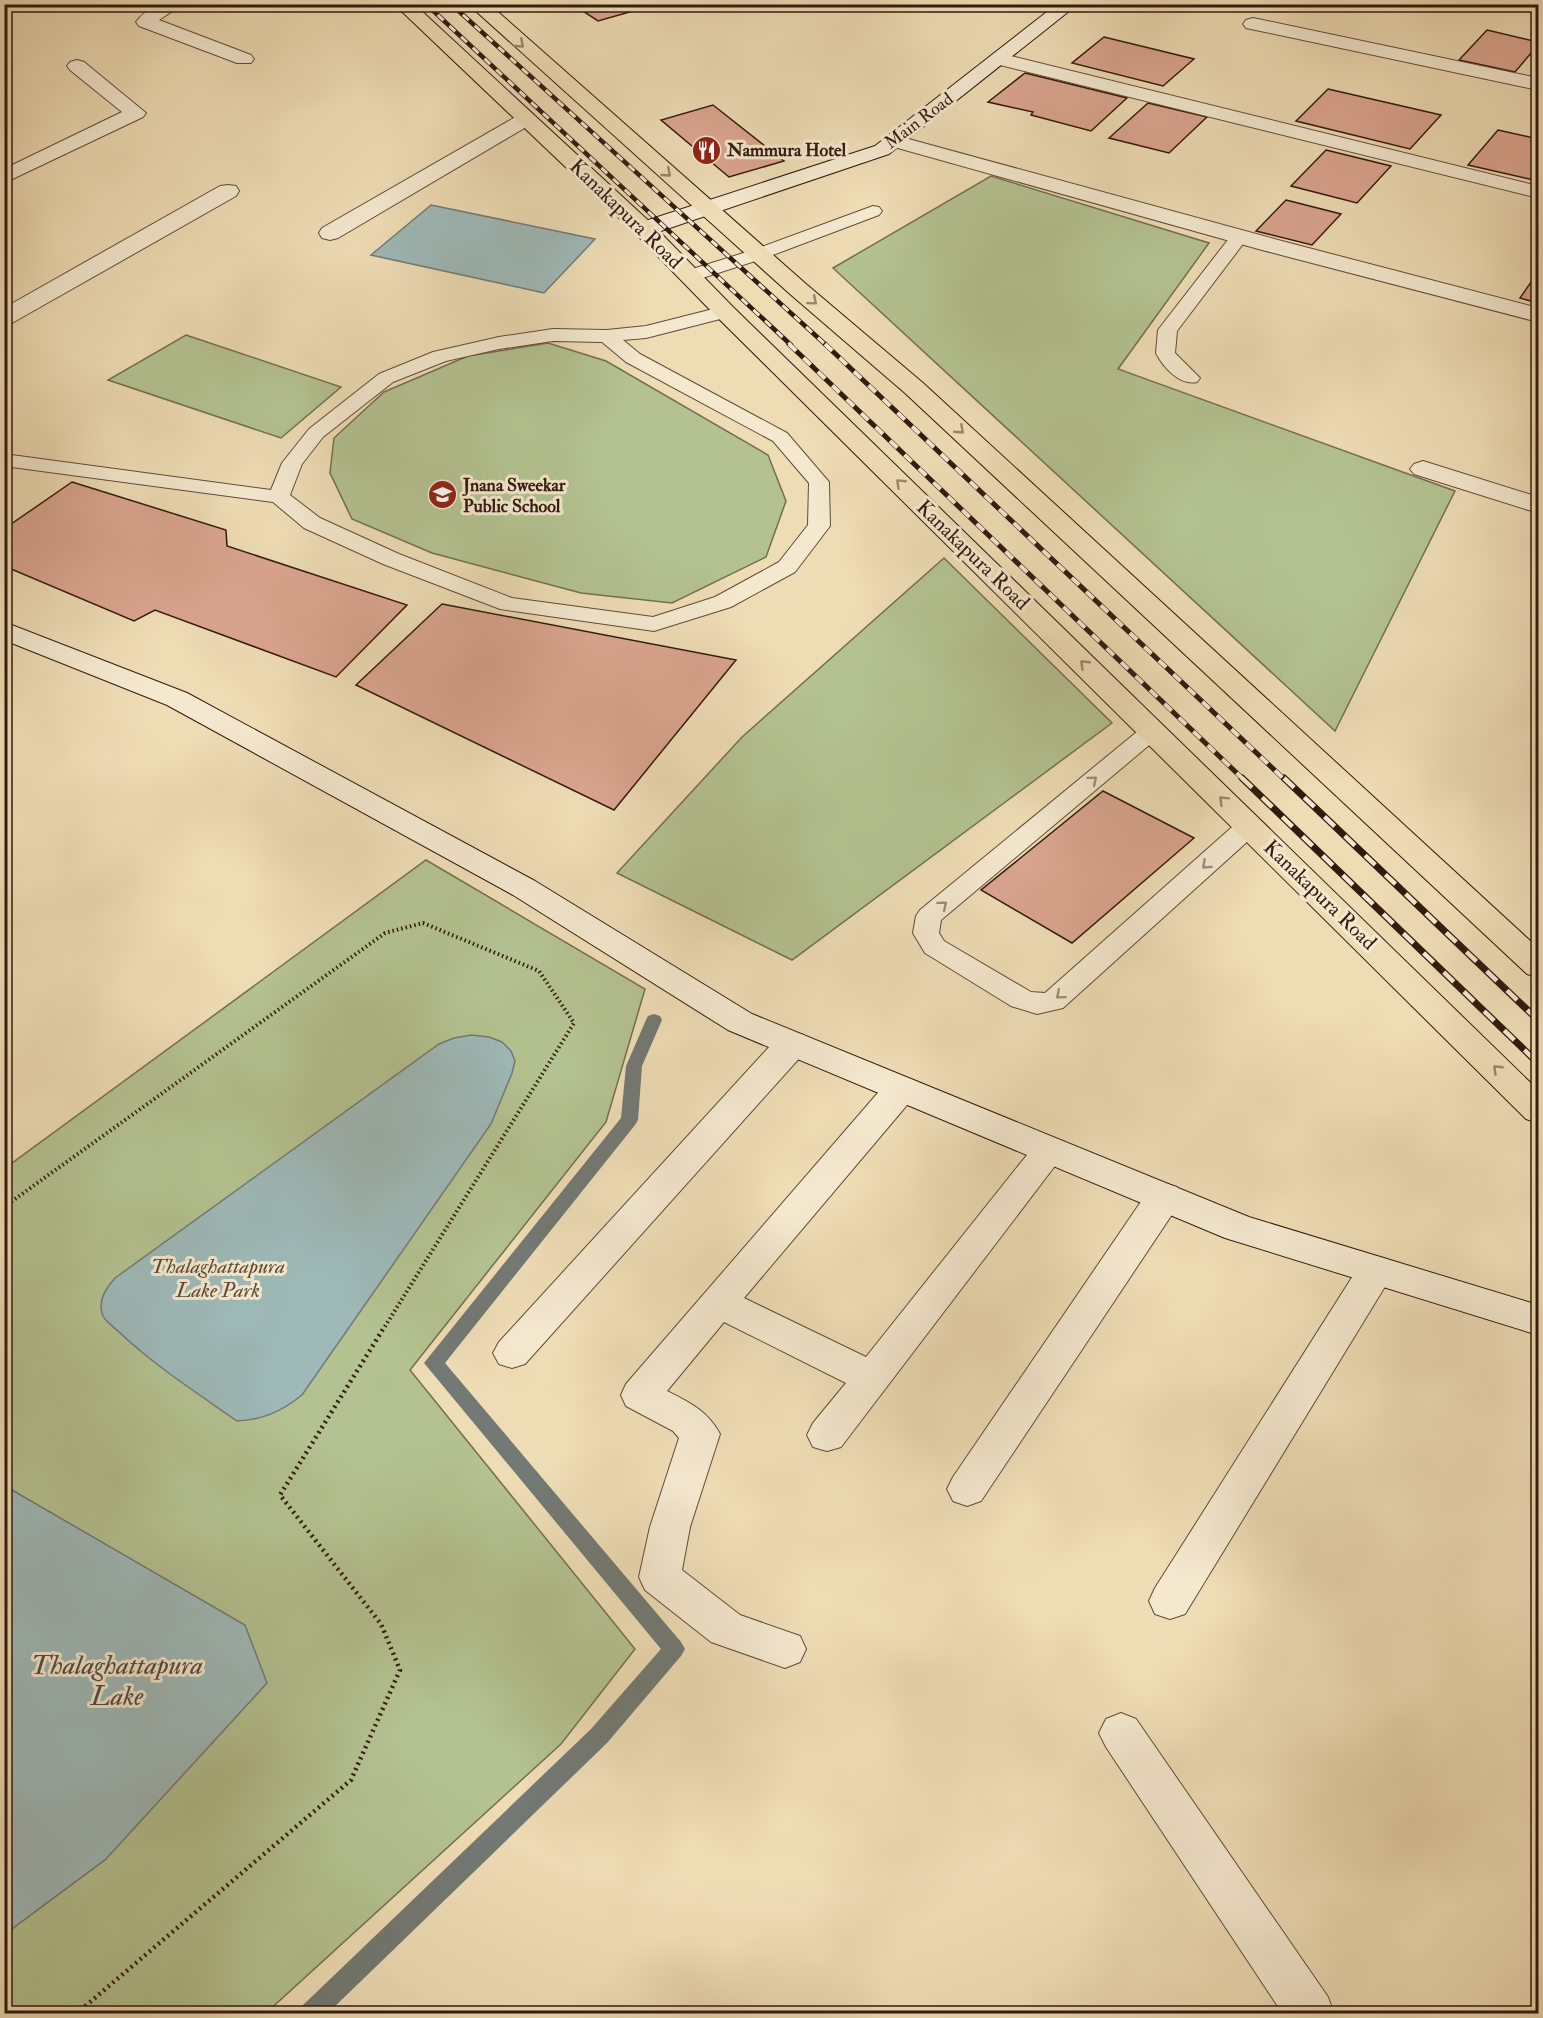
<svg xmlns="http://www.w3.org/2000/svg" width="1543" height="2018" font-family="'IM FELL Double Pica',serif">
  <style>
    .green { fill: #b4c291; stroke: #746e50; stroke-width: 1.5 }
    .water { fill: #9eb9b8; stroke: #737974; stroke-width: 1.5 }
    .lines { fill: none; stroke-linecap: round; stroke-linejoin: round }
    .stream { fill: #737974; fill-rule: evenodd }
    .building { fill: #daa58f; stroke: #331a0f; stroke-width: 1.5 }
    .lane-casing { stroke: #624a38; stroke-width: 2 }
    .street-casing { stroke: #624a38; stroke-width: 2 }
    .secondary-casing { stroke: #331a0f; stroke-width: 2 }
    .highway-casing { stroke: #331a0f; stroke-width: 2 }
    .path-far1 { stroke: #331a0f; stroke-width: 4; stroke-dasharray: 1.5 3; stroke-linecap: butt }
    .path { stroke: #331a0f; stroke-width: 4.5; stroke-dasharray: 2 4; stroke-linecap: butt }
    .lane { fill: #f4e8cf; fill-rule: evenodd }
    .street { fill: #f4e8cf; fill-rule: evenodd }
    .secondary { fill: #f4e8cf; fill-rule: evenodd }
    .highway { fill: #eedcb5; fill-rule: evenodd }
    .rail-far2-casing { stroke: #331a0f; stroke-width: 4.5 }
    .rail-far1-casing { stroke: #331a0f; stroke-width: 5 }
    .rail-casing { stroke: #331a0f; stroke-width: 7 }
    .rail-far2 { stroke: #f4e8cf; stroke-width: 3; stroke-dasharray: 8; stroke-linecap: butt }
    .rail-far1 { stroke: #f4e8cf; stroke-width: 4; stroke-dasharray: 10; stroke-linecap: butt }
    .rail { stroke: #f4e8cf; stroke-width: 4.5; stroke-dasharray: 14; stroke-linecap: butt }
    .oneway { stroke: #9a856a }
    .oneway2 { stroke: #9d8b79 }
    .labels { text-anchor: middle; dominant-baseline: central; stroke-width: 6; stroke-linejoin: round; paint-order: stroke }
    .far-street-label { font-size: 18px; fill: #331a0f; stroke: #f4e8cf }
    .far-poi-label { font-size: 18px; font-weight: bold; fill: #331a0f; stroke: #f4e8cf; text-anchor: start }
    .street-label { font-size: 21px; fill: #331a0f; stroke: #f4e8cf }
    .park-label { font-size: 21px; font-style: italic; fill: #5a4c36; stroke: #f4e8cf }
    .near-water-label { font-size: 27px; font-style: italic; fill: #534a42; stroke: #f4e8cf }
  </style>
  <rect width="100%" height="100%" fill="#eedcb5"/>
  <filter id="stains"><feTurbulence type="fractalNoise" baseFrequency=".00333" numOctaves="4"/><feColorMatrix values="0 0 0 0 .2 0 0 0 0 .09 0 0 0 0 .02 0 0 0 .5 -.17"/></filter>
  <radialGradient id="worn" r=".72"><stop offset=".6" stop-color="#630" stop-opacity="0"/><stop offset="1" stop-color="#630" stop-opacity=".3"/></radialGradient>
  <path class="green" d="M991 176 1209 243 1118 369 1455 491 1335 731 833 268Z
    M186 335 341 387 281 438 108 380Z
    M548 343 606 361 768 455 786 501 766 557 672 603 581 593 432 553 352 519 330 473 334 438 384 392 468 356Z
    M944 558 1112 723 792 960 617 873 742 737Z
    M426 860 645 989 606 1122 410 1370 635 1649 561 1744 266 2013H5V1934L106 1859 64 1521 5 1486 4 1169Z"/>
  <path class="water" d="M431 205 595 239 544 293 371 255Z
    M471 1035 489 1037 502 1042 511 1051 515 1061 512 1073 491 1124 302 1395C282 1411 263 1420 237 1421 197 1393 155 1366 119 1332 114 1327 106 1322 103 1316 97 1301 106 1288 115 1278L439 1044 454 1038Z
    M5 1486 245 1625 267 1683 106 1859 5 1934Z"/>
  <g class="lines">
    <path class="stream" d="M654 1014 660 1016 662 1020 642 1066 638 1120 635 1125 445 1363 681 1642 685 1649 681 1656 607 1743 327 2014H298L302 2006 591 1729 661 1649 424 1363 621 1118 626 1066 646 1020 648 1016Z"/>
  </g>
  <path class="building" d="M572 4H648L651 6 598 21Z
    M1487 30 1538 42V45L1515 72 1459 60Z
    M1104 37 1194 59 1163 86 1072 63Z
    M1025 73 1127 98 1091 131 1031 115 1033 112 988 102Z
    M1328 89 1441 115 1410 149 1296 121Z
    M1148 103 1207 117 1169 153 1109 138Z
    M713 105 784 161 729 177 661 120Z
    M1498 130 1538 139V181L1468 165Z
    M1326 150 1391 166 1357 203 1291 186Z
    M1286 200 1341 214 1312 245 1256 231Z
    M1538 272V303L1520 298Z
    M72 482 226 530 227 546 407 605 336 677 155 610 134 621 4 566V529Z
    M442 604 736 660 614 810 356 685Z
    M1103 791 1194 838 1072 943 981 890Z"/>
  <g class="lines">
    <defs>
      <path id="lane" d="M873 206 879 207 882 211 879 215 765 258 690 282 683 280 681 276 683 272 753 250Z
        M1240 231 1246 232 1249 236 1177 331 1175 353 1200 378 1197 382C1180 386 1163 367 1156 353L1158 330 1234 232Z
        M725 306 732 308 734 312 732 316 646 338 623 340 640 354 787 433 829 482 830 526 795 572 731 607 654 631 500 609 383 564 304 528 273 502 4 466V454L271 490 282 463 309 429 379 374 433 352 499 337 553 329 607 330 646 326ZM553 341 602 342 626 362 773 441 809 483 808 525 779 562 715 597 653 617 512 598 399 554 320 518 290 495 302 464 323 437 393 382 446 361 499 349Z
        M1152 724 1160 726 1164 731 1160 736 941 920 939 933 944 941 1031 992 1045 993 1240 820 1249 818 1258 820 1261 826 1258 832 1063 1008 1037 1014 1011 1006 925 953 913 933 916 916 920 910 1144 726Z"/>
      <path id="street" d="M158 4H183L159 20 251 55 254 59 251 63H237L139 26 136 22C142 14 149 9 158 4Z
        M1253 18 1538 78V90L1246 28 1243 24 1246 20Z
        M999 53 1538 186V198L992 63 989 59 992 55Z
        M77 60 84 62 146 113 143 117 4 183V169L122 112 70 70 67 66 70 62Z
        M526 113 533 115 536 119 533 123 338 238 330 240 322 238 319 233 322 228 519 115Z
        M894 135 1278 240 1538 308V322L1262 250 887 145 884 141 887 137Z
        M228 185 236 186 239 191 236 196 12 323 4 325V308L220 186Z
        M1423 461 1538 497V513L1414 474 1410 469 1414 464Z
        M792 1032 804 1035 809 1044 804 1053 525 1364 512 1368 499 1364 493 1353 499 1342 780 1035Z
        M901 1077 913 1080 918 1089 913 1098 744 1298 866 1357 1038 1141 1050 1137 1062 1141 1067 1150 841 1447 827 1451 813 1447 807 1435 813 1423 846 1383 724 1322 667 1391C689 1402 708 1411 720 1434L690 1527 682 1570 740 1615 800 1636 806 1649 800 1662 785 1668 711 1642 645 1590 639 1577 650 1527 679 1438 673 1431 626 1406 621 1395 626 1384 889 1080Z
        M1164 1183 1177 1187 1182 1197 1177 1207 981 1501 967 1506 953 1501 947 1489 953 1477 1151 1187Z
        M1376 1256 1389 1260 1394 1270 1389 1280 1185 1614 1170 1619 1155 1614 1149 1601 1155 1588 1363 1260Z
        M1121 1713 1136 1719 1328 1997 1334 2014H1283L1106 1747 1099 1733 1106 1719Z"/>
      <path id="secondary" d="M1057 4H1078L889 154 652 234 644 236 636 234 633 229 636 224 875 146Z
        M4 622 187 693 535 881 752 1014 1249 1217 1538 1305V1335L1225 1238 728 1030 513 895 167 705 4 640Z"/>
      <path id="highway" d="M394 4H414L652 224 733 307 1538 1090V1123L1526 1119 717 317 636 234Z
        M468 4H489L806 284 923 383 1538 948V977L1527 974 905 393 790 294Z"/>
    </defs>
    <use href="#lane" class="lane-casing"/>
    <use href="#street" class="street-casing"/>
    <use href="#secondary" class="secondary-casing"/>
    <use href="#highway" class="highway-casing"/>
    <path class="path-far1" d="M4 1207 385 933 423 923 539 971 574 1023 384 1328"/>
    <path class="path" d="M76 2014 351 1780 400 1670 381 1624 280 1495 385 1326"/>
    <use href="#lane" class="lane"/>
    <use href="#street" class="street"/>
    <use href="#secondary" class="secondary"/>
    <use href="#highway" class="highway"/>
    <defs>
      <path id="rail-far2" d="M426 4 791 345
        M451 4 826 345"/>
      <path id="rail-far1" d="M789 344 1244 780
        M825 344 1285 780"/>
      <path id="rail" d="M1242 778 1538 1063
        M1284 778 1538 1020"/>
    </defs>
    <use href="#rail-far2" class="rail-far2-casing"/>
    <use href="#rail-far1" class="rail-far1-casing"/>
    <use href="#rail" class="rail-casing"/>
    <use href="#rail-far2" class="rail-far2"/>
    <use href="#rail-far1" class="rail-far1"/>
    <use href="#rail" class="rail"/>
  </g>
  <defs><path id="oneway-chevron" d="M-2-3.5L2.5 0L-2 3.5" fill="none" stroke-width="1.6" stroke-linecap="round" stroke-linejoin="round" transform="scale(1.5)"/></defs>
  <g class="oneway">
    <use href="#oneway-chevron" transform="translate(520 44) rotate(42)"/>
    <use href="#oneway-chevron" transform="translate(667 173) rotate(41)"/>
    <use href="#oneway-chevron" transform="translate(813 301) rotate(40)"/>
    <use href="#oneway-chevron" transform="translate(960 430) rotate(43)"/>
    <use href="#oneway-chevron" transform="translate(900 483) rotate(-136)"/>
    <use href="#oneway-chevron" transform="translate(1084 664) rotate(-136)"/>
    <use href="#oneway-chevron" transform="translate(1223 800) rotate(-135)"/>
    <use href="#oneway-chevron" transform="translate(1497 1069) rotate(-136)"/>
  </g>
  <g class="oneway2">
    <use href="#oneway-chevron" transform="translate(1093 780) rotate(-40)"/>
    <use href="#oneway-chevron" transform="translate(1206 865) rotate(138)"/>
    <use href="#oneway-chevron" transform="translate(943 905) rotate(-40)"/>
    <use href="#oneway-chevron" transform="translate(1060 995) rotate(140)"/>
  </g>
  <defs>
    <symbol id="restaurant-disc" viewBox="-11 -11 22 22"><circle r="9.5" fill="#8f2418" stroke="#f4e8cf"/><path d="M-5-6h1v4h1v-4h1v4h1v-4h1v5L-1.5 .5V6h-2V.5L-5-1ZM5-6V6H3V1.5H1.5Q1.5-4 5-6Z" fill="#fff"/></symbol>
    <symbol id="school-disc" viewBox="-11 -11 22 22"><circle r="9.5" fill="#8f2418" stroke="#f4e8cf"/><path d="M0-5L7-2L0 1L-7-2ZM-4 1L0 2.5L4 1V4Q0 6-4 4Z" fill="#fff"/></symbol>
  </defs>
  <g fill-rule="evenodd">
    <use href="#restaurant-disc" x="690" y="134" width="33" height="33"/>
    <use href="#school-disc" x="426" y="478" width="33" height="33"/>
  </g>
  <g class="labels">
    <g class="far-street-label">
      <text transform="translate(919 121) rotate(-37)">Main Road</text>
    </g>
    <g class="far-poi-label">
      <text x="727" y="150">Nammura Hotel</text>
      <text x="463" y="485">Jnana Sweekar<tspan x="463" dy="21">Public School</tspan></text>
    </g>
    <g class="street-label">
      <text transform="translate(626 214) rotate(44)">Kanakapura Road</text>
      <text transform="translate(973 555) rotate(44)">Kanakapura Road</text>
      <text transform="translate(1320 895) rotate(44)">Kanakapura Road</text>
    </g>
    <g class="park-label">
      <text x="218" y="1266">Thalaghattapura<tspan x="218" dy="24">Lake Park</tspan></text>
    </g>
    <g class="near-water-label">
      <text x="117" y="1665">Thalaghattapura<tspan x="117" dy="31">Lake</tspan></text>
    </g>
  </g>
  <rect width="1543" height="2018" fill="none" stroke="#eedcb5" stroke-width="24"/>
  <rect x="6" y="6" width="1531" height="2006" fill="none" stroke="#331a0f" stroke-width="3"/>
  <rect x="12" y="12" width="1519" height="1994" fill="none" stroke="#331a0f" stroke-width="1.5"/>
  <rect width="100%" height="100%" filter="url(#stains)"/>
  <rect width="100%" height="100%" fill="url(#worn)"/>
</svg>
